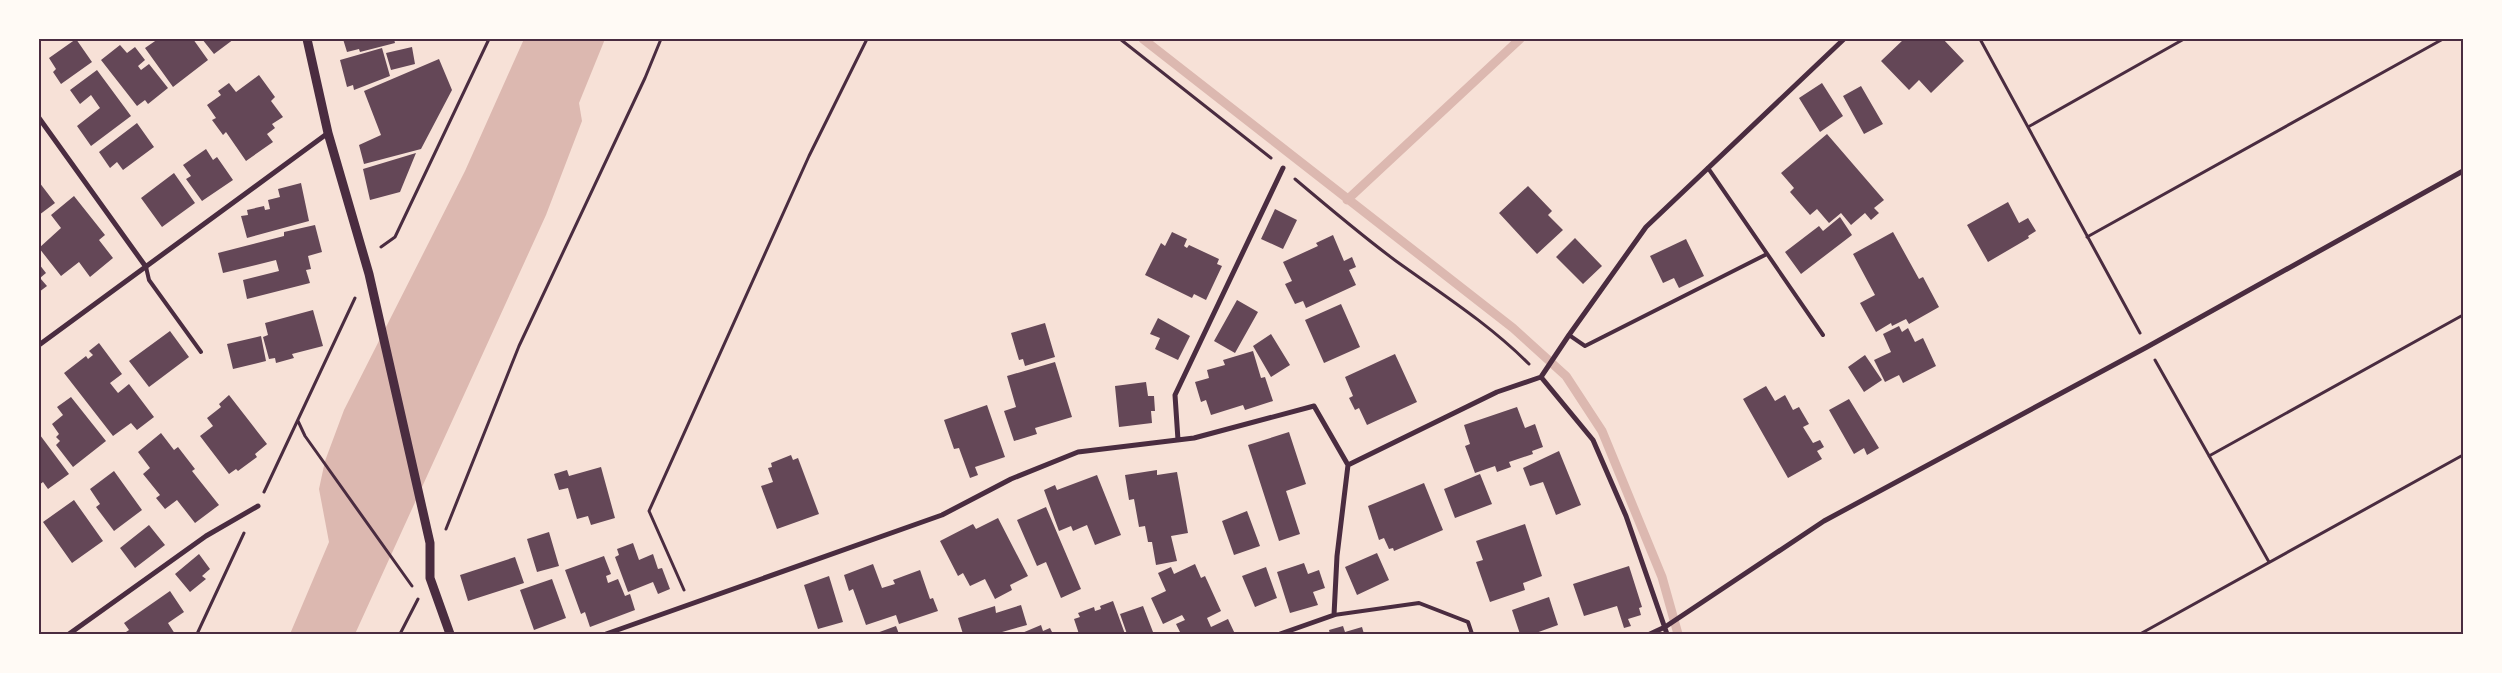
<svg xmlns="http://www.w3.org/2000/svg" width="2502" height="673" font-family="Quicksand,sans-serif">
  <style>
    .water { fill: #dcb8b0 }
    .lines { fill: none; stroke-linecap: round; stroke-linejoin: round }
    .stream { stroke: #dcb8b0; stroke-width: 9 }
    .building { fill: #644757 }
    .path { stroke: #4a2c40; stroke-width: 3 }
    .service { stroke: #4a2c40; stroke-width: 4 }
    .minor { stroke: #4a2c40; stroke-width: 5 }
    .tertiary { stroke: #4a2c40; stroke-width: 9 }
    .neatline { fill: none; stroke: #4a2c40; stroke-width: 2 }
  </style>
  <rect width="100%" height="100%" fill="#f7e1d7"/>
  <path class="water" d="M524 39H605L579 103 582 121 546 215 355 634H290L329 542 319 489 325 461 344 410 465 171Z"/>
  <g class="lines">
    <path class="stream" d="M1143 39 1513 328 1566 376 1602 431 1662 577 1678 634
      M1347 200 1520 39"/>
  </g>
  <path class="building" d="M76 39 92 62 61 84 53 72 56 69 49 58Z
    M158 39H193L208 60 173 87 145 48Z
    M202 39H234L214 54Z
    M343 39H394L395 43 360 52 359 49 347 52Z
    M1904 39H1943L1964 61 1931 93 1919 80 1909 90 1881 61Z
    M120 45 127 53 135 47 145 60 138 66 141 70 149 64 168 88 148 104 145 100 137 106 101 60Z
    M412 47 415 64 391 70 386 53Z
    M382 48 390 76 354 90 353 85 347 87 340 60Z
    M439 59 452 90 421 149 364 164 359 145 381 135 364 91Z
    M97 70 131 116 91 146 77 126 100 108 91 95 80 104 70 90Z
    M259 75 275 97 271 101 283 117 272 124 275 128 267 134 273 142 246 161 226 132 223 135 212 120 216 118 207 105 221 95 218 91 229 83 236 92Z
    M1822 83 1843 116 1820 132 1799 98Z
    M1861 86 1883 124 1864 134 1843 96Z
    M137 123 154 147 123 170 117 162 110 168 99 152Z
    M1827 134 1884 200 1874 208 1879 213 1871 220 1865 213 1851 225 1841 213 1829 223 1817 209 1810 215 1790 192 1794 188 1781 173Z
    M206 149 213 160 217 157 233 180 202 201 186 179 191 176 183 165Z
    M416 153 400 192 370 200 363 169Z
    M174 173 195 203 162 227 141 198Z
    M39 182 55 203 39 215Z
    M301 183 309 221 247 238 241 216 248 215 247 210 264 206 265 210 270 209 268 200 280 197 278 189Z
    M1528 186 1552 211 1548 215 1563 230 1537 254 1499 213Z
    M74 196 105 235 99 240 113 258 90 277 79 262 61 276 39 248 61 228 51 215Z
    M2008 202 2019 223 2028 218 2036 231 2028 236 2029 238 1988 262 1967 225Z
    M1275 209 1297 220 1283 249 1261 239Z
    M1840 217 1852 235 1801 274 1785 252 1819 226 1823 231Z
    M315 225 322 252 308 256 311 269 306 270 310 283 247 299 243 280 279 271 276 260 223 273 218 253 284 236V232Z
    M1172 232 1187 239 1184 246 1187 248 1189 245 1219 259 1217 264 1222 266 1206 300 1194 294 1192 298 1145 275 1161 243 1165 246Z
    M1893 232 1919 279 1923 277 1939 307 1909 324 1906 319 1892 326 1891 323 1876 332 1860 303 1875 295 1853 254Z
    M1333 235 1344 261 1352 257 1356 267 1349 270 1356 285 1306 308 1303 301 1295 304 1285 284 1292 281 1283 262 1318 246 1316 243Z
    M1575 238 1602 266 1583 284 1556 257Z
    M1686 239 1704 276 1679 288 1674 278 1663 283 1650 256Z
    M39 264 46 273 40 278 47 286 39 292Z
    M1237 300 1258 312 1235 353 1214 341Z
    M1341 304 1360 347 1324 363 1305 320Z
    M313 310 323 346 292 354 294 358 276 363 275 358 269 359 263 337 268 335 265 323Z
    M1158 318 1190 336 1178 360 1155 349 1160 338 1150 334Z
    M1045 323 1055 357 1025 366 1023 359 1019 360 1011 333Z
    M1899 326 1902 332 1908 328 1915 342 1923 338 1936 366 1903 383 1899 375 1885 382 1874 360 1891 352 1883 334Z
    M170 331 189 357 149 387 129 361Z
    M1271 334 1290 365 1271 377 1253 346Z
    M261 336 266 361 233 369 227 344Z
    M99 343 122 374 110 383 118 393 129 384 154 417 137 430 131 423 113 436 64 373 86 356 88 359 93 355 89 351Z
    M1253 351 1261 378 1265 377 1273 401 1245 410 1243 405 1211 415 1206 400 1201 402 1195 382 1209 378 1207 370 1225 365 1223 360Z
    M1395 354 1417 402 1367 425 1359 408 1355 410 1349 398 1353 396 1345 377Z
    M1865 355 1882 380 1864 392 1848 367Z
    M1055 362 1072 417 1035 428 1037 434 1014 441 1004 411 1016 407 1007 376Z
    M1146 382 1148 396H1154L1155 411H1151L1152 423 1119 427 1115 386Z
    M1766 386 1775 401 1785 395 1793 410 1799 407 1809 424 1803 427 1813 443 1820 440 1824 447 1817 451 1822 459 1788 478 1743 399Z
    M229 395 267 444 255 454 257 457 238 471 236 469 229 474 200 436 213 426 207 418 221 407 219 404Z
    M71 397 106 441 73 467 56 445 60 441 56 437 59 434 52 424 63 415 57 407Z
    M1849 399 1879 448 1867 455 1864 448 1854 454 1829 410Z
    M987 405 1005 457 975 467 978 475 970 478 959 448 954 449 944 420Z
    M1517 407 1525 428 1535 424 1543 447 1532 451 1533 454 1509 462 1511 467 1497 472 1495 466 1475 473 1465 446 1470 444 1464 425Z
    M1289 432 1306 484 1286 491 1300 534 1279 541 1248 445Z
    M161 433 174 450 178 447 195 469 192 471 219 505 195 523 177 500 165 509 156 498 160 495 143 474 150 468 138 452Z
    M40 435 69 474 48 489 43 482 39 485Z
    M1559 451 1581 505 1556 515 1543 482 1530 486 1523 468Z
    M791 455 793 460 798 458 819 514 777 529 761 486 773 482 768 468 772 467 771 463Z
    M601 467 615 518 591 525 588 516 577 519 568 488 559 490 554 474 567 470 569 476Z
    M1157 470V475L1177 472 1188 533 1171 536 1177 561 1156 565 1152 542H1148L1145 526 1139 527 1134 499 1129 500 1125 475Z
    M114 471 142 510 114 531 96 507 100 504 90 489Z
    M1480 474 1492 504 1455 518 1444 489Z
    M1097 475 1121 535 1095 545 1087 525 1073 531 1071 526 1059 531 1044 490 1055 485 1057 490Z
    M1424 483 1443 530 1394 551 1393 548 1389 549 1384 538 1379 540 1368 506Z
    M74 500 103 541 72 563 43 522Z
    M1046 507 1081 589 1061 598 1046 562 1037 566 1017 520Z
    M1247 511 1260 546 1234 555 1222 521Z
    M998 518 1028 576 1010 585 1012 590 995 599 985 579 970 586 963 573 958 576 940 541 973 524 976 529Z
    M1525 524 1542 576 1523 583 1525 590 1490 602 1476 562 1483 560 1476 541Z
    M149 525 165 545 135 568 120 548Z
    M549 532 559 566 537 572 527 539Z
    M633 543 639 560 653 554 658 569 662 568 670 589 658 594 653 582 628 592 615 557 619 555 617 549Z
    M1377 553 1389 580 1357 595 1345 567Z
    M199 554 210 569 202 576 206 579 190 592 175 574Z
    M604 556 611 574 606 576 608 583 618 579 625 596 630 594 635 610 590 627 585 612 581 614 565 570Z
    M515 557 524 583 468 601 460 575Z
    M1304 563 1308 574 1319 570 1325 588 1313 592 1318 605 1290 613 1277 572Z
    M873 564 882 588 895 584 893 580 920 570 930 599 933 598 938 611 899 624 896 615 866 625 853 589 849 591 844 575Z
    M1195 564 1201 578 1205 576 1221 611 1207 618 1211 627 1228 619 1235 634H1181L1176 624 1185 620 1182 615 1163 624 1151 598 1166 591 1158 573 1171 567 1174 574Z
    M1629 566 1642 607 1639 608 1641 615 1628 619 1631 626 1624 628 1617 606 1584 616 1573 584Z
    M1266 567 1277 598 1255 607 1242 576Z
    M829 576 843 622 818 629 804 585Z
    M552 579 566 618 534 630 520 590Z
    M170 591 184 612 168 623 175 634H123L129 630 124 623Z
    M1549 597 1558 625 1533 634H1520L1512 610Z
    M1113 601 1125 634H1079L1074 619 1080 617 1078 613 1094 607 1095 611 1101 609 1100 606Z
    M1021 605 1027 625 995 634H963L958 618 995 606 996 613Z
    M1143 606 1153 632 1127 634 1120 614Z
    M1041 625 1043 631 1050 628 1053 634H1023L1022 633Z
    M896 626 899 634H874Z
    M1343 626 1345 632 1362 627 1364 634H1330L1329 630Z"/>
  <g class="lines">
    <path class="path" d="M1120 39 1271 158
      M1980 39 2140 333
      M2028 127 2184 39
      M1295 179C1328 207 1361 235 1396 261 1442 294 1489 324 1529 364
      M2087 237 2443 39
      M381 247 395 237 489 39
      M2155 360 2269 562
      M298 421 305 436 412 586
      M2209 456 2463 315
      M264 492 355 298
      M446 529 519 346 645 78 661 39
      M684 590 649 511 809 156 867 39
      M197 634 244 533
      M400 634 418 599
      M2140 634 2463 455"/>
    <path class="service" d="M1708 168 1823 335
      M146 267 149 280 201 352
      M1569 335 1585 346 1767 254
      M1334 615 1419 603 1468 622 1472 634"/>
    <path class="minor" d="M39 118 146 267
      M39 345 328 133
      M1541 377 1593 440 1626 516 1667 634
      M1178 440 1175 395 1283 168
      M1348 465 1497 392 1541 377 1569 335 1646 227 1844 39
      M69 634 206 536 258 506
      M606 634 942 515 1011 479 1078 452 1194 438 1314 406 1348 465 1337 556 1334 615 1280 634
      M1650 634 1665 627 1824 521 2147 347 2463 171"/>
    <path class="tertiary" d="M307 39 328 133 369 274 430 543V578L450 634"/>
  </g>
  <rect width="2502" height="673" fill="none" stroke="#fffaf5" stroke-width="80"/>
  <rect x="40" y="40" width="2422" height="593" class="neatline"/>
</svg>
